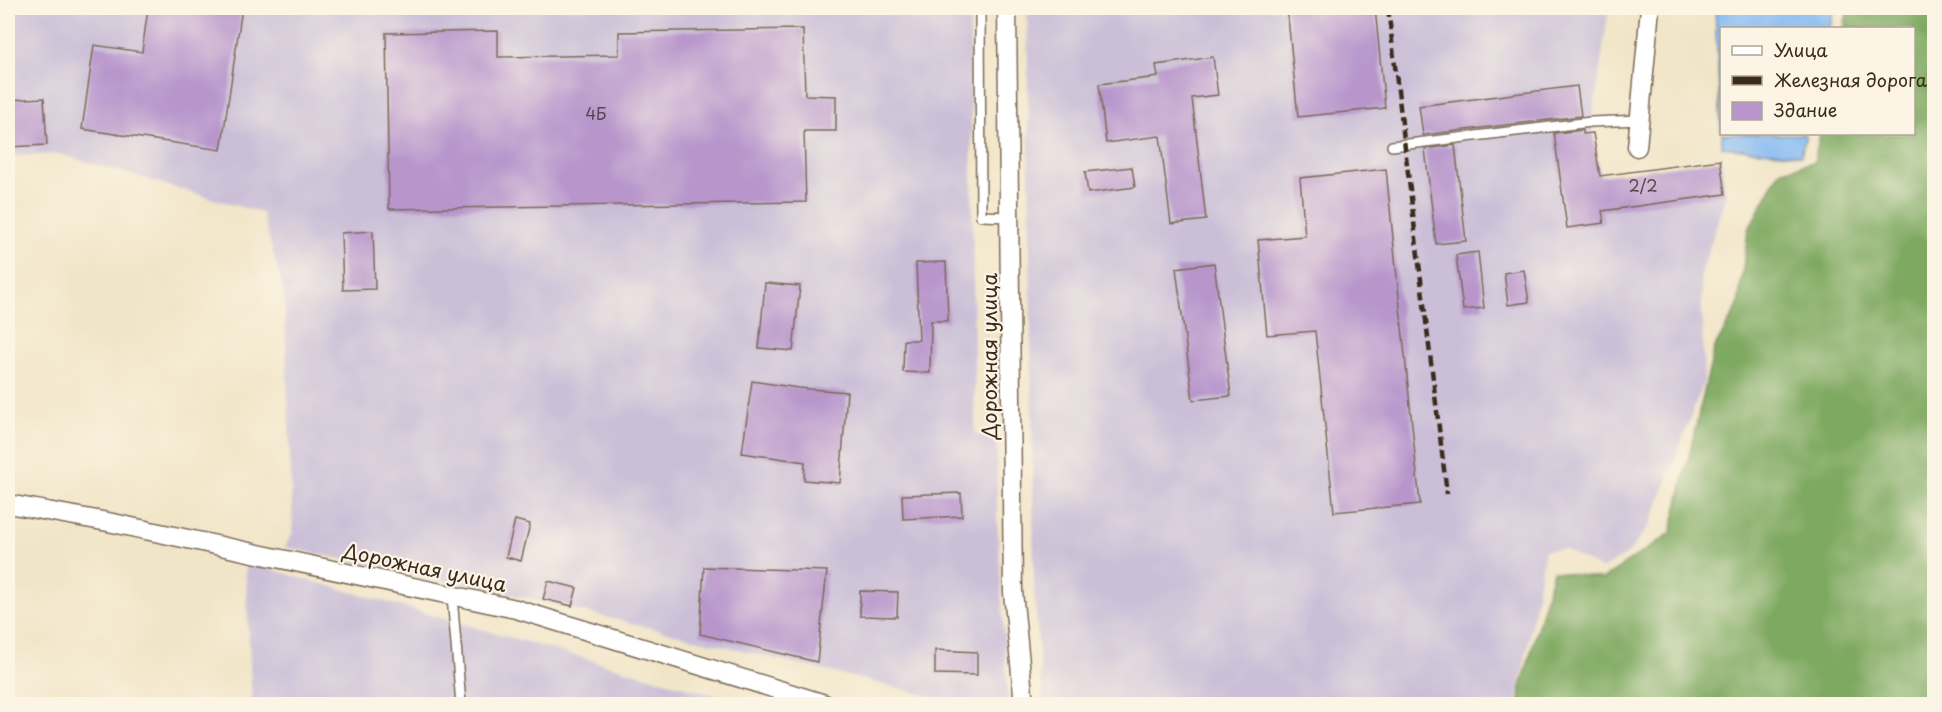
<svg xmlns="http://www.w3.org/2000/svg" width="1942" height="712" font-family="'Playpen Sans',sans-serif">
  <style>
    .industrial { fill: #cabfd7 }
    .forest { fill: #7ea961; stroke: #5c6a40; stroke-width: 1.5 }
    .water { fill: #84baf3; stroke: #607288; stroke-width: 1.5 }
    .building { fill: #b896cc }
    .lines { fill: none; stroke-linecap: round; stroke-linejoin: round }
    .lane-casing { stroke: #7b6b59; stroke-width: 12 }
    .street-casing { stroke: #7b6b59; stroke-width: 21 }
    .lane { stroke: #fff; stroke-width: 9 }
    .street { stroke: #fff; stroke-width: 18 }
    .rail { stroke: #3b2a1e; stroke-width: 4.5; stroke-dasharray: 9 4.5; stroke-linecap: butt }
    .labels { text-anchor: middle; dominant-baseline: central; stroke-width: 4.5; stroke-linejoin: round; paint-order: stroke }
    .number-label { font-size: 16px; fill: #5a454a }
    .street-label { font-size: 20px; fill: #3b2a1e; stroke: #fcf5e5 }
  </style>
  <rect width="100%" height="100%" fill="#fcf5e5"/>
  <filter id="ink" filterUnits="userSpaceOnUse"><feTurbulence type="fractalNoise" baseFrequency=".0167" numOctaves="2"/><feDisplacementMap in="SourceGraphic" scale="12" xChannelSelector="R" yChannelSelector="G"/><feConvolveMatrix kernelMatrix="1 2 1 2 8 2 1 2 1" color-interpolation-filters="sRGB"/></filter>
  <filter id="wash" filterUnits="userSpaceOnUse"><feTurbulence type="fractalNoise" baseFrequency=".008" numOctaves="4" result="noise"/><feDisplacementMap in="SourceGraphic" scale="24" xChannelSelector="R" yChannelSelector="G"/><feGaussianBlur stdDeviation="1.35" result="paint"/><feColorMatrix in="noise" values="0 0 0 0 0 0 0 0 0 0 0 0 0 0 0 0 0 1.4 0 .05"/><feComposite in="paint" operator="in"/></filter>
  <g filter="url(#wash)">
    <rect width="100%" height="100%" fill="#f1e5c7"/>
    <path class="industrial" d="M8 8H970L975 435 997 434V517L1008 704H963L527 598 285 547 293 532 284 293 262 213 59 154 8 156Z
      M1027 8H1609L1592 122 1600 176 1720 160 1726 194 1701 274 1704 381 1651 523 1629 553 1601 569 1564 549 1545 550 1517 704H1043L1034 590Z
      M245 562 745 704H252Z"/>
    <path class="forest" d="M1848 8H1934V704H1520L1521 688 1553 571 1602 579 1671 533 1714 349 1738 306 1748 230 1780 171 1814 162 1820 134H1914V28H1844Z"/>
    <path class="water" d="M1715 8H1834L1830 28H1722L1721 133Z
      M1722 134H1806L1801 155 1722 147Z"/>
    <g id="blocks">
      <path class="building" d="M148 8H242L221 150 82 129 94 45 142 52Z
        M1287 8H1375L1385 108 1298 117Z
        M803 29 805 95 836 96V131H804L806 202 389 209 386 33 498 31V57L619 55V32Z
        M1213 57 1218 95 1192 98 1206 220 1171 224 1160 136 1106 143 1099 84 1158 77 1156 65Z
        M1577 86 1581 116 1423 135 1419 106Z
        M44 98 47 145 8 147V100Z
        M1583 130V134L1593 133 1600 176 1720 160 1725 194 1602 211 1604 223 1567 228 1554 133Z
        M1455 145 1466 241 1436 244 1425 149Z
        M1132 167 1135 187 1088 193 1085 172Z
        M1386 169 1420 504 1334 512 1315 331 1267 335 1258 240 1305 236 1300 178Z
        M373 231 375 289 343 290 341 233Z
        M1478 252 1484 308 1463 310 1456 255Z
        M946 262 948 321H931L930 373 903 372 904 340H919L916 263Z
        M1214 263 1231 396 1193 400 1176 268Z
        M1524 270 1529 302 1508 305 1504 273Z
        M765 283 800 286 793 351 759 348Z
        M752 381 798 388 847 392 840 483 804 480 805 462 742 453Z
        M961 493 962 516 903 519 902 495Z
        M515 520 530 524 521 561 506 557Z
        M704 567 827 571 817 662 700 634Z
        M548 581 577 588 572 606 543 599Z
        M860 591 898 592 897 617 860 616Z
        M935 650 977 652V675L935 674Z"/>
    </g>
  </g>
  <g filter="url(#ink)">
    <use href="#blocks" fill-opacity="0" stroke="#7b6b59" stroke-width="1.5"/>
    <g class="lines">
      <defs>
        <path id="lane" d="M980 8 981 216 1010 217
          M1392 146 1591 122 1640 120
          M452 596 461 704"/>
        <path id="street" d="M1007 8 1013 592 1024 704
          M1637 147 1650 8
          M8 504 108 522 516 609 825 704"/>
      </defs>
      <use href="#lane" class="lane-casing"/>
      <use href="#street" class="street-casing"/>
      <use href="#lane" class="lane"/>
      <use href="#street" class="street"/>
      <path class="rail" d="M1388 8 1447 494"/>
    </g>
  </g>
  <g class="labels">
    <g class="number-label">
      <text x="596" y="113">4Б</text>
      <text x="1643" y="185">2/2</text>
    </g>
    <g class="street-label">
      <text transform="translate(989 356) rotate(-90)">Дорожная улица</text>
      <text transform="translate(425 567) rotate(12)">Дорожная улица</text>
    </g>
  </g>
  <rect width="1942" height="712" fill="none" stroke="#fcf5e5" stroke-width="30"/>
  <rect x="1720" y="27" width="195" height="108" fill="#fcf5e5" stroke="#afa495" stroke-width="1.5"/>
  <rect x="1732" y="46" width="30" height="9" fill="#ffffff" stroke="#afa495" stroke-width="1.5"/>
  <text x="1774" y="57" font-size="18" fill="#3b2a1e">Улица</text>
  <rect x="1732" y="76" width="30" height="9" fill="#3b2a1e" stroke="#afa495" stroke-width="1.5"/>
  <text x="1774" y="87" font-size="18" fill="#3b2a1e">Железная дорога</text>
  <rect x="1732" y="102" width="30" height="18" fill="#b896cc" stroke="#afa495" stroke-width="1.5"/>
  <text x="1774" y="117" font-size="18" fill="#3b2a1e">Здание</text>
</svg>
